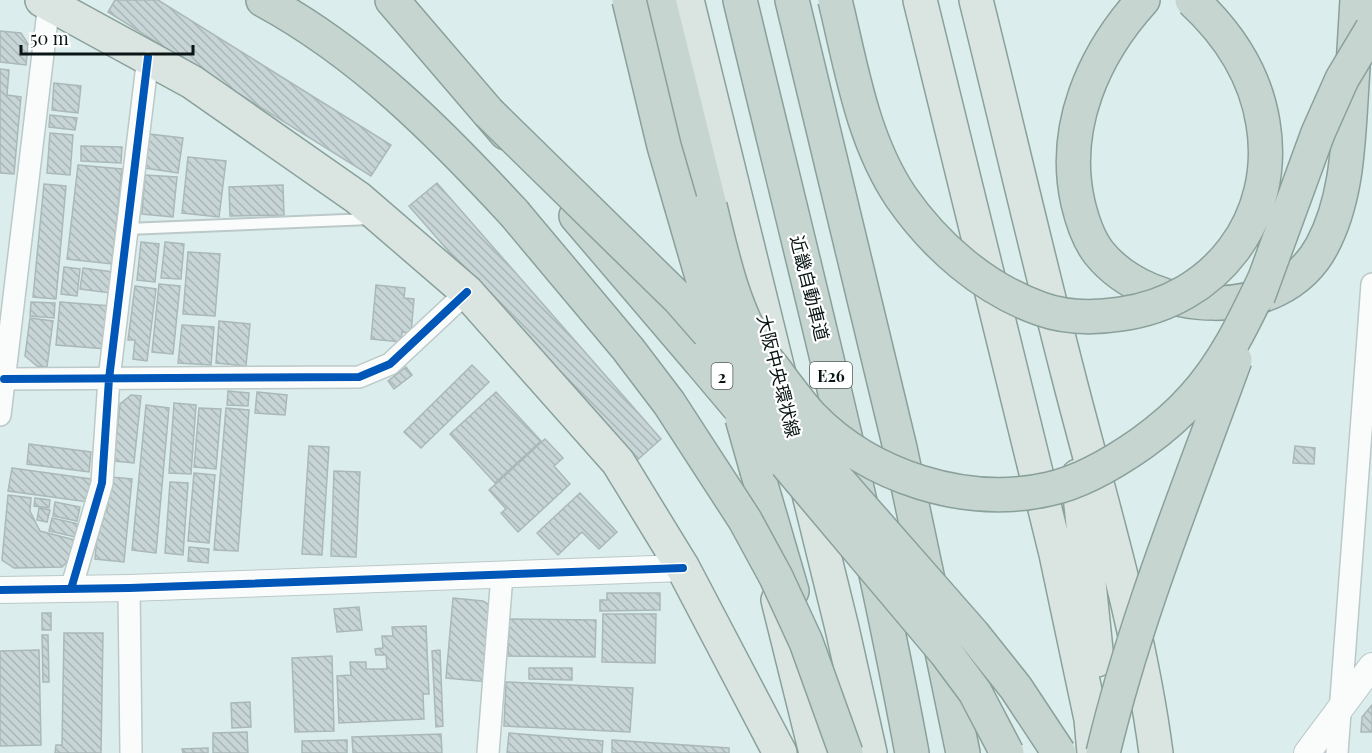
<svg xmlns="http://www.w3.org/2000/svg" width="1372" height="753" font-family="'Playfair Display','Noto Sans JP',serif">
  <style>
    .building { fill: url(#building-back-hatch); stroke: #abb8b9; stroke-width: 1.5 }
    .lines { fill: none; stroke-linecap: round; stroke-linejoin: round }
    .service-casing { stroke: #bbc9c8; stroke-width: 14 }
    .minor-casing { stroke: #bbc9c8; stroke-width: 24 }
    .tertiary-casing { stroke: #bbc9c8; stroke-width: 28 }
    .primary-casing { stroke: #8aa19a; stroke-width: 36 }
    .motorway-casing { stroke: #8aa19a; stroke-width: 36 }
    .service { stroke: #fafcfc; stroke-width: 10 }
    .minor { stroke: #fafcfc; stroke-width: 21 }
    .tertiary { stroke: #fafcfc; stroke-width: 26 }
    .primary { stroke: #dae5e2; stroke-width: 33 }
    .motorway { stroke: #c6d5d0; stroke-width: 33 }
    .motorway-bridge-casing { stroke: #8aa19a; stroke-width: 36; stroke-linecap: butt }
    .motorway-bridge { stroke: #c6d5d0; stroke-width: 33 }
    .cycleway-casing { stroke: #fff; stroke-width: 11 }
    .cycleway { stroke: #0057b8; stroke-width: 8 }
    .labels { text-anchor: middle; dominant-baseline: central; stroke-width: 4.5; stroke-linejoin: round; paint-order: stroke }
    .shield { fill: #fff; stroke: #545b5b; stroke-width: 1.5 }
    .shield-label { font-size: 16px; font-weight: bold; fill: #0a1515 }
    .street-label { font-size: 18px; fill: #0a1515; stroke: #fff }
  </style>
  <defs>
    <pattern id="building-back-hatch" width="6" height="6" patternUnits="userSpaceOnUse" patternTransform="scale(1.5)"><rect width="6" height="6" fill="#c7d5d7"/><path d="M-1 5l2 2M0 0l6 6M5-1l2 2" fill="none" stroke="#aab6b8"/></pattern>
  </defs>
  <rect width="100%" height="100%" fill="#dbedec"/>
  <path class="building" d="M115 0H158L391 145 371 176 108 12Z
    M0 31 21 33 28 44 26 65 0 62Z
    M0 69 9 70 7 95 21 97 14 174 0 173Z
    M54 83 81 86 78 113 52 110Z
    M50 115 77 118 75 130 49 127Z
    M50 133 73 135 70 175 47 173Z
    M149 134 183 138 178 173 145 168Z
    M81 146 122 147 121 163 81 161Z
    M188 157 226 161 219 217 182 213Z
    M78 165 122 169 112 264 67 259Z
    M145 175 177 177 173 217 142 214Z
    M437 183 661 439 634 463 409 206Z
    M44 184 66 186 56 299 33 297Z
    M283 185 284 215 230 216 229 187Z
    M141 242 159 244 155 282 137 280Z
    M165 242 184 244 181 279 161 278Z
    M188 252 220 254 215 316 183 314Z
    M64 267 80 269 77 296 61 294Z
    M83 268 113 272 111 293 80 289Z
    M159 284 180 286 173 354 152 352Z
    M376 285 405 288 404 298 414 299 411 333 402 332 401 342 371 339Z
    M135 286 156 289 147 361 133 359 135 340H128Z
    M31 302 55 303 54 318 30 316Z
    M60 302 111 306 107 349 56 345Z
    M30 318 53 321 47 367 37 366 25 356Z
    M219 321 250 324 246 366 216 363Z
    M182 325 214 327 211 365 178 363Z
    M472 365 489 382 421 448 404 432Z
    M406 367 412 375 394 389 388 381Z
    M228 391 249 393 248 406 227 405Z
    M257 392 287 395 285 415 255 413Z
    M496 392 541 441 495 483 450 434Z
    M131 395 141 396 134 463 114 461 120 404Z
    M174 403 196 405 191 474 169 473Z
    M146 405 169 408 156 553 132 550Z
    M199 408 221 409 216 469 194 467Z
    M226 408 249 410 238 551 214 550Z
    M545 439 563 458 554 466 570 484 518 532 501 513 506 509 489 490Z
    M29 444 91 452 89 472 27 464Z
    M309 446 329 447 322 555 302 554Z
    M1295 446 1315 448 1314 464 1293 463Z
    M12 468 91 479 88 502 8 491Z
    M334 471 360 472 356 557 331 556Z
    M194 473 215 475 209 543 188 541Z
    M111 477 132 479 124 562 95 559 98 526H102L104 510 107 511Z
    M170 482 188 483 183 555 165 553Z
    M580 493 617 532 599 549 582 532 558 555 537 533Z
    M8 495 31 498 30 511 40 531 75 540 70 559 62 567 14 568 2 560Z
    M35 498 50 500 49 508 34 506Z
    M55 502 80 507 77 521 53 516Z
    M39 508 50 510 47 522 37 520Z
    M52 518 79 524 76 537 49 531Z
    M189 547 209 549 208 563 188 561Z
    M607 593H660V610L600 611V600H607Z
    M453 598 483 601 496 609 489 682 446 678Z
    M359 607 362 630 337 632 334 609Z
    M42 613H51V630H42Z
    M603 614H656L655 663 602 662Z
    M509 619 596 620 595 657 508 656Z
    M426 626 429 694H423L424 719 339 723 337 676 351 675 350 662H366V669H387L386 655H376L375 649 383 648 382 636H393L392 627Z
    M64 633H103L101 753H55L56 745H62Z
    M42 635H48L49 682H43Z
    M39 650 41 745 0 746V651Z
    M440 650 443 726 436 727 432 651Z
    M332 656 334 731 295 732 292 658Z
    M529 668H572V680L529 679Z
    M506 682 633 688 630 732 504 726Z
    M250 702 251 727 232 728 231 703Z
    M1372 705V732H1361L1362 717Z
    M247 732 248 753H213V733Z
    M509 733 603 741 602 753H507Z
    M441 734 442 753H353L352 737Z
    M347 740V753H302V741Z
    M612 740 729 748V753H612Z
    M208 748V753H183L182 749Z"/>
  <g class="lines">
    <defs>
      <path id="service" d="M127 229 370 219"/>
      <path id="minor" d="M4 379 359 377 390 364 467 292
        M0 415 49 3
        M129 588 131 753
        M71 589 102 483 109 379 148 57
        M488 753 502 575
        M1337 753 1372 284"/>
      <path id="tertiary" d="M0 590 129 588 683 568
        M1307 753 1372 666"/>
      <path id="primary" d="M42 0 192 82 358 198 467 292 618 462 683 568 780 753
        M687 0 779 374
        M920 0 1056 554 1091 719 1094 753
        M976 0C1007 125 1036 250 1068 374 1100 499 1139 624 1156 753
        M1078 476 1097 660
        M806 482 842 628 870 753
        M778 600 816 753"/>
      <path id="motorway" d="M263 0C361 53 439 132 514 213
        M392 0 506 133
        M659 0 710 206
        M740 0C800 250 865 500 912 753
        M792 0 900 448 931 594
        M1143 0C1093 55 1061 128 1078 203 1082 220 1088 239 1099 253 1151 317 1280 325 1322 246 1346 201 1348 149 1351 100 1353 66 1355 33 1357 0
        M576 216 699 360
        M757 471 792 591
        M940 642 963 753"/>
    </defs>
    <use href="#service" class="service-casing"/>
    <use href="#minor" class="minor-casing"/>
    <use href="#tertiary" class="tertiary-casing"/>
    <use href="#primary" class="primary-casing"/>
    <use href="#motorway" class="motorway-casing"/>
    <use href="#service" class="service"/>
    <use href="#minor" class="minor"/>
    <use href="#tertiary" class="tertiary"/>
    <use href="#primary" class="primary"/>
    <use href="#motorway" class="motorway"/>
    <defs>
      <path id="motorway-bridge" d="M629 0 664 146 720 339
        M835 0C851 66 862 139 901 197 935 246 984 289 1041 309 1066 318 1095 318 1121 314 1216 301 1279 218 1263 123 1255 73 1229 34 1192 0
        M488 112 679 299 973 634 1016 688 1059 753
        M710 206C722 255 733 308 761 352 766 360 774 368 780 377 790 390 800 404 811 416 870 477 966 508 1049 489 1082 482 1115 462 1142 443 1160 430 1178 415 1193 398 1225 363 1245 320 1265 278
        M514 213 628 349 669 403 745 520 776 577 806 642 846 753
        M1258 297 1318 133 1342 79 1372 29
        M699 360 946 653 975 692 1007 753
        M742 418 757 471
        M1103 753C1135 618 1188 490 1235 360"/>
    </defs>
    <use href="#motorway-bridge" class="motorway-bridge-casing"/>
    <use href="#motorway-bridge" class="motorway-bridge"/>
    <defs>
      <path id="cycleway" d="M4 379 359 377 390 364 467 292
        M71 589 102 483 109 379 148 57
        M0 590 129 588 683 568"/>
    </defs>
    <use href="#cycleway" class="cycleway-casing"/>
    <use href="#cycleway" class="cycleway"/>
  </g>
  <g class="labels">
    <g class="shield">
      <rect x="810" y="362" width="42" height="26" rx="4.5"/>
      <rect x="711.5" y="363" width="21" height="26" rx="4.5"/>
    </g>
    <g class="shield-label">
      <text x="831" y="375">E26</text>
      <text x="722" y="376">2</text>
    </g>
    <g class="street-label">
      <text transform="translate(810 288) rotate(76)">近畿自動車道</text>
      <text transform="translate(779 376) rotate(76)">大阪中央環状線</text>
    </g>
  </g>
  <path d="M21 45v9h172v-9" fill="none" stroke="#0a1515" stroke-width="3"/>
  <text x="30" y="45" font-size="18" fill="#0a1515" stroke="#ffffff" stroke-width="4.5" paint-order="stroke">50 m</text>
</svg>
